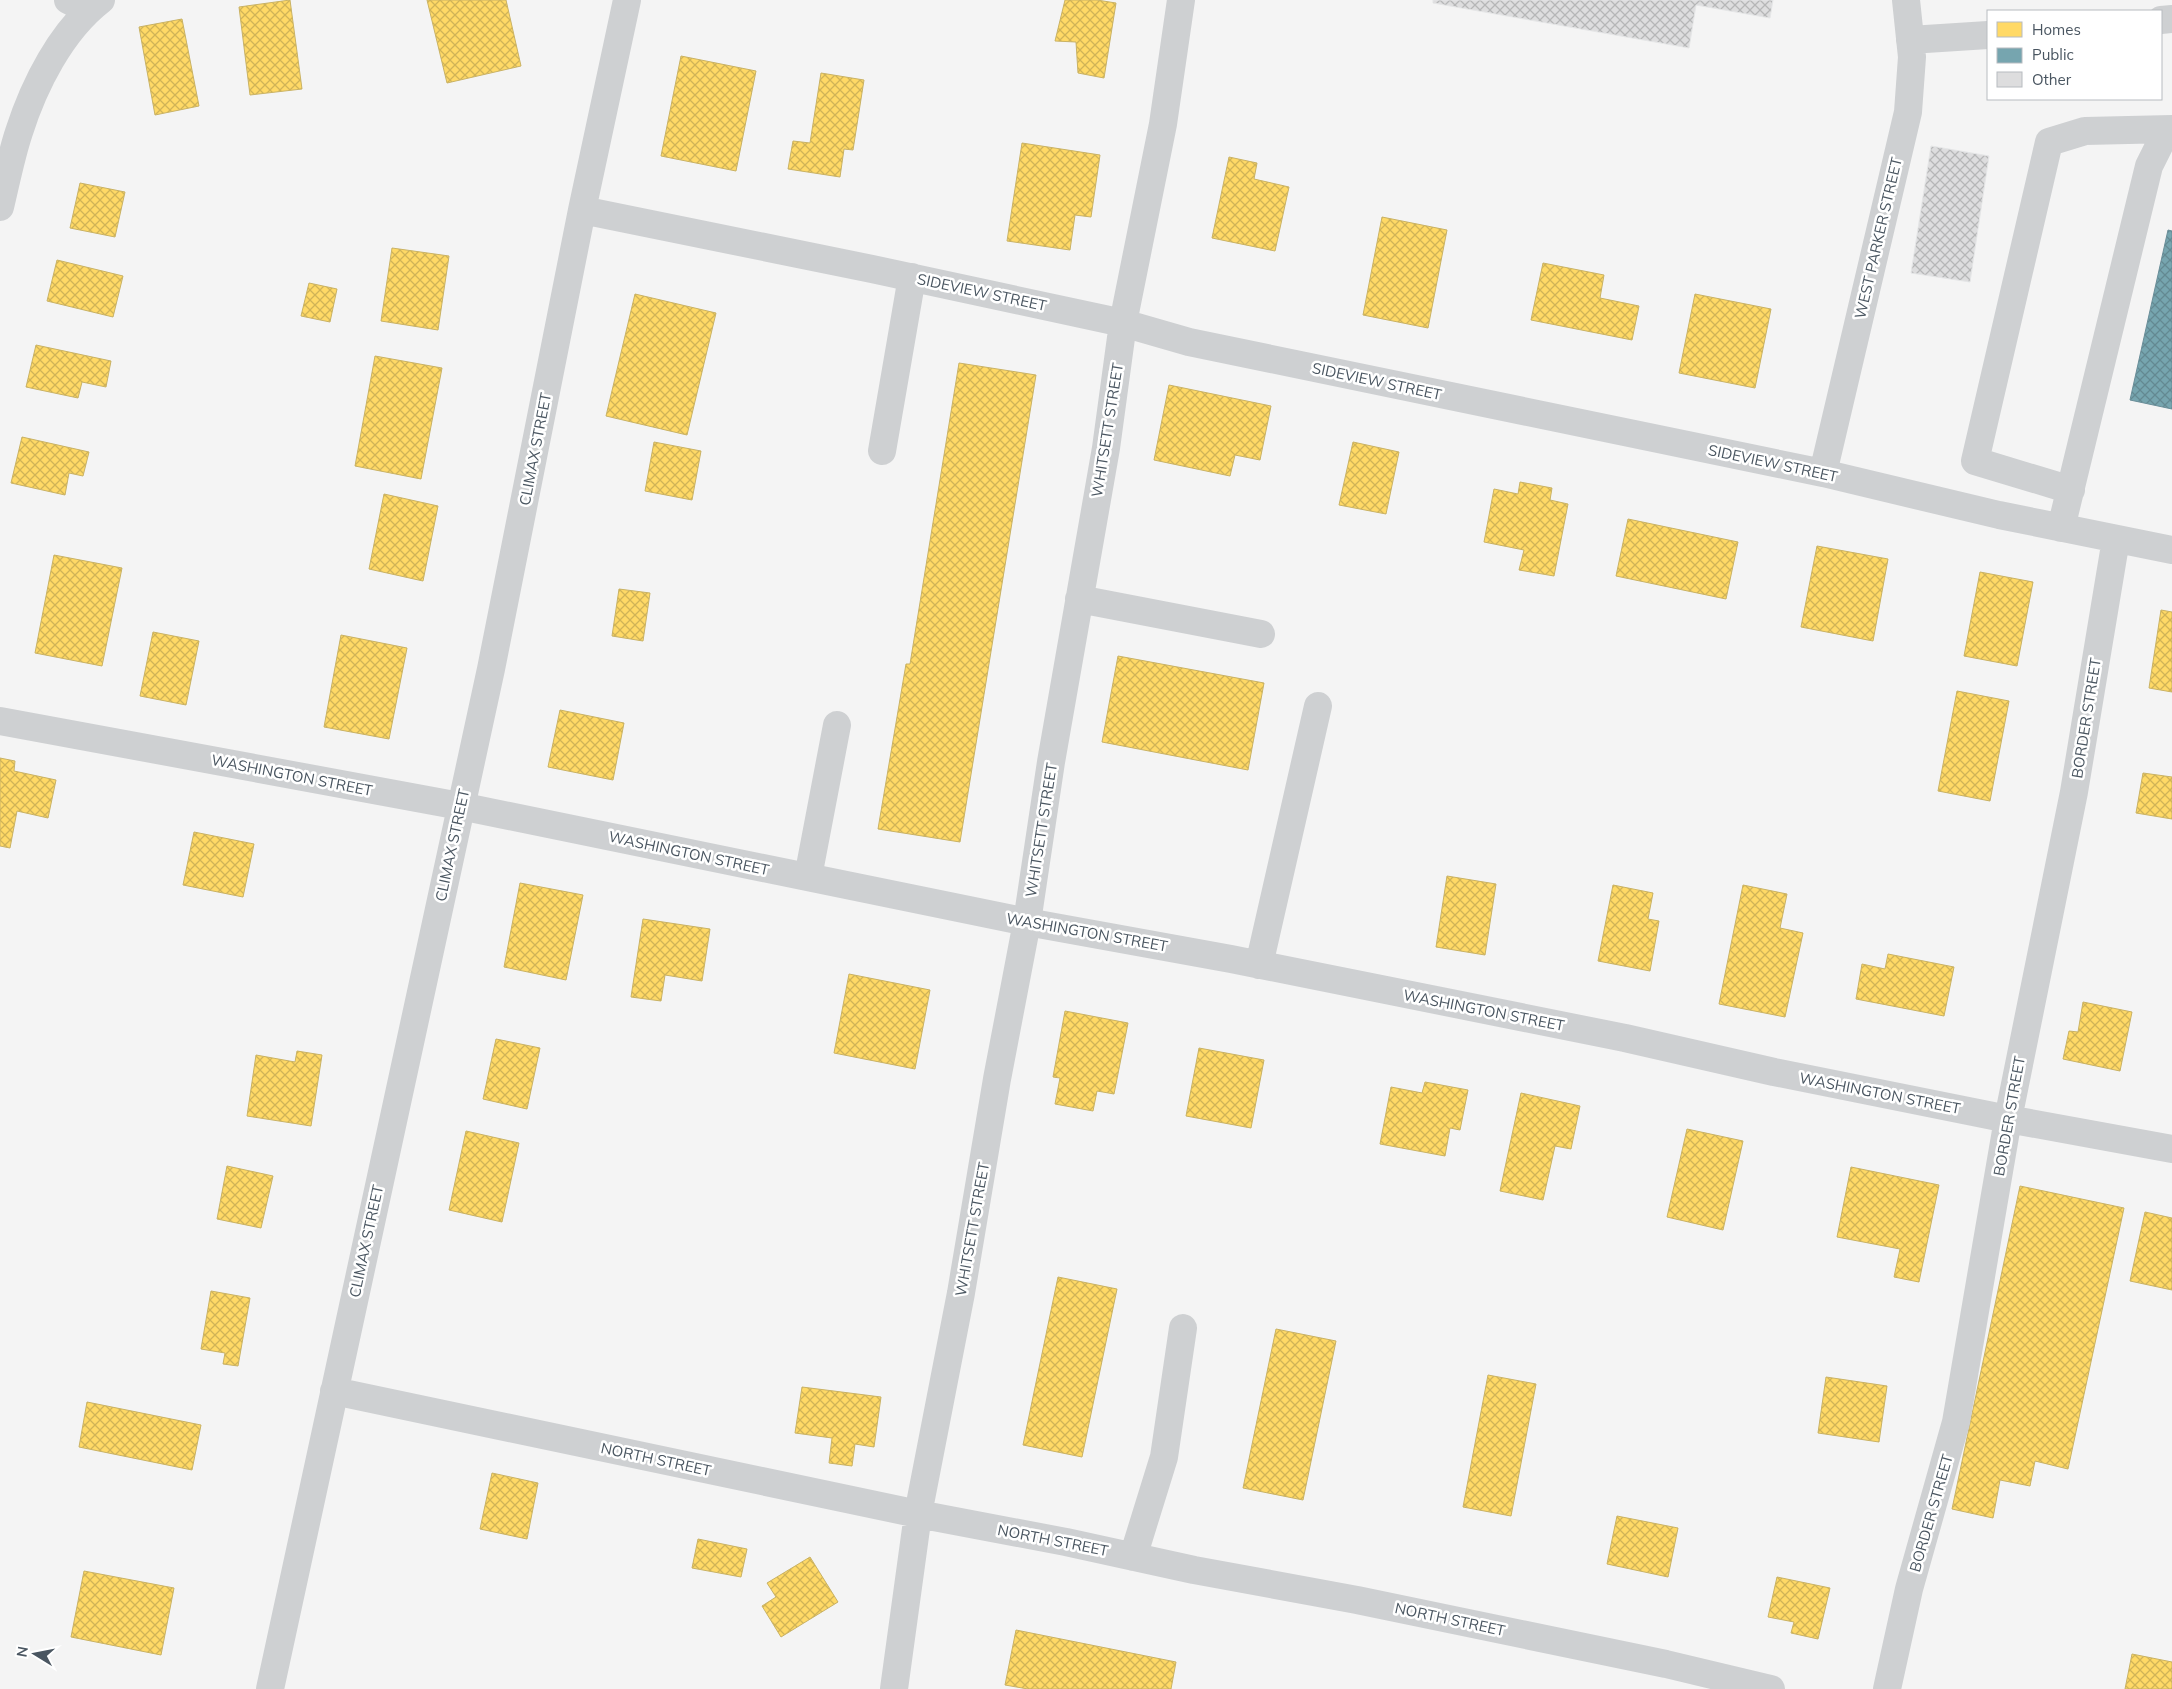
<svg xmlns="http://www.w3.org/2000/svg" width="2172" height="1689" font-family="Mulish,sans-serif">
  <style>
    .homes { fill: url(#homes-cross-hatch); stroke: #c9b264 }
    .public { fill: url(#public-cross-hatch); stroke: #698d98 }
    .building { fill: url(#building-cross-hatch); stroke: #e5e6e7 }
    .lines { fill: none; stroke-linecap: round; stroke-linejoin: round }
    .minor { stroke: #ced0d2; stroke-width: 28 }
    .labels { text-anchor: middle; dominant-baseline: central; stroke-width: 5; stroke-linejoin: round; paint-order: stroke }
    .street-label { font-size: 15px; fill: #4a5661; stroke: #fff }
  </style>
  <defs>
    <pattern id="homes-cross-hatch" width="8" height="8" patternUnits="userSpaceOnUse" patternTransform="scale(1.25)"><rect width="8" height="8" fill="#ffd966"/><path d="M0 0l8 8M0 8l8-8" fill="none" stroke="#d0b357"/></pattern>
    <pattern id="public-cross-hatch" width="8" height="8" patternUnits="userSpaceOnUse" patternTransform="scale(1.25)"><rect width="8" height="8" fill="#76a5af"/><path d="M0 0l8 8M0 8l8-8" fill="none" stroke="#638992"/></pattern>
    <pattern id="building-cross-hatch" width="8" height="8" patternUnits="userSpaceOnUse" patternTransform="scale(1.25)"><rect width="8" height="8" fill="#ddddde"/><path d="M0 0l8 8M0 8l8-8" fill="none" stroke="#b5b6b7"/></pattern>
  </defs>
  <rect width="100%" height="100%" fill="#f4f4f4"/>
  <path class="homes" d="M290 0 302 89 250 95 239 7Z
    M427 0H506L521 66 447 83Z
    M1065 0H1097L1116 3 1104 78 1078 73 1076 42 1055 41Z
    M182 19 199 106 155 115 139 27Z
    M681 56 756 71 736 171 661 156Z
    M821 73 864 80 853 150 844 149 840 177 788 169 793 141 810 143Z
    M1022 143 1100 155 1091 217 1075 215 1070 250 1007 241Z
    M1229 157 1257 163 1254 179 1289 187 1275 251 1212 238Z
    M80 183 125 192 115 237 70 228Z
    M1382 217 1447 230 1428 328 1363 315Z
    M392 248 449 256 438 330 381 321Z
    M57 260 123 276 113 317 47 301Z
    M1543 263 1604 275 1600 298 1639 306 1632 340 1531 320Z
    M309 283 337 289 330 322 301 316Z
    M635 294 716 313 687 435 606 416Z
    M1695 294 1771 309 1755 388 1679 373Z
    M36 345 111 361 106 387 82 382 78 398 26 387Z
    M375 356 442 368 421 479 355 466Z
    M959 363 1036 375 960 842 878 829 906 664H910Z
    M1169 385 1271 406 1260 460 1235 455 1230 476 1154 460Z
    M22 437 89 452 83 476 69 473 65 495 11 483Z
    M654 442 701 451 692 500 645 491Z
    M1353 442 1399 452 1386 514 1339 505Z
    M1520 482 1552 488 1550 500 1568 504 1554 576 1519 570 1524 550 1484 542 1494 489 1518 494Z
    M384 494 438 506 423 581 369 569Z
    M1628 519 1738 542 1726 599 1616 576Z
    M1817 546 1888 559 1873 641 1801 627Z
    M54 555 122 568 102 666 35 653Z
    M1980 572 2033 582 2017 666 1964 656Z
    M619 589 650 593 643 641 612 636Z
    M2161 610 2172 612V692L2149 688Z
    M153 632 199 641 186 705 140 696Z
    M341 635 407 648 389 739 324 727Z
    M1118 656 1264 683 1248 770 1102 742Z
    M1957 691 2009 701 1990 801 1938 791Z
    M560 710 624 723 613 780 548 767Z
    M0 758 15 761 14 771 56 780 48 818 17 811 10 848 0 846Z
    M2143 773 2172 777V819L2136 813Z
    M194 832 254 844 243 897 183 885Z
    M1447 876 1496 884 1485 955 1436 947Z
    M520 883 583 895 566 980 504 967Z
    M1613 885 1653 893 1648 919 1659 921 1650 971 1598 961Z
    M1743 885 1787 894 1780 928 1803 933 1785 1017 1719 1004Z
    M643 919 710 929 702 981 665 975 661 1001 631 997Z
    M1888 954 1954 967 1944 1016 1856 999 1862 964 1885 969Z
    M849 974 930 990 915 1069 834 1053Z
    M2083 1002 2132 1012 2120 1071 2063 1059 2069 1031 2078 1032Z
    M1065 1011 1128 1023 1114 1094 1097 1091 1093 1111 1055 1104 1060 1078 1053 1077Z
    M496 1039 540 1048 527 1109 483 1099Z
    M1199 1048 1264 1060 1251 1128 1186 1116Z
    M297 1051 322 1055 311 1126 247 1116 256 1055 295 1062Z
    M1425 1082 1468 1090 1460 1130 1450 1128 1445 1156 1380 1144 1391 1087 1422 1093Z
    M1521 1093 1580 1106 1571 1149 1555 1146 1543 1200 1500 1191Z
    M1687 1129 1743 1141 1723 1230 1667 1217Z
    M466 1131 519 1143 502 1222 449 1210Z
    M227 1166 273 1176 261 1228 217 1219Z
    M1851 1167 1939 1185 1919 1282 1894 1277 1900 1249 1837 1237Z
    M2020 1186 2124 1208 2068 1469 2035 1461 2030 1486 2000 1480 1993 1518 1952 1509Z
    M2145 1212 2172 1218V1290L2130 1281Z
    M1058 1277 1117 1289 1082 1457 1023 1445Z
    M211 1291 250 1298 238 1366 223 1364 225 1353 201 1349Z
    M1276 1329 1336 1341 1303 1500 1243 1488Z
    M1488 1375 1536 1384 1511 1516 1463 1507Z
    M1826 1377 1887 1386 1879 1442 1818 1433Z
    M802 1387 881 1397 874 1447 855 1444 852 1466 829 1463 832 1438 795 1433Z
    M87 1402 201 1425 192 1470 79 1447Z
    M492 1473 538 1483 527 1539 480 1529Z
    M1617 1516 1678 1528 1668 1577 1607 1564Z
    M698 1539 747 1549 741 1577 692 1568Z
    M810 1557 838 1602 781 1637 762 1606 776 1597 767 1583Z
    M84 1571 174 1588 161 1655 71 1637Z
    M1777 1577 1830 1588 1818 1639 1791 1633 1794 1622 1768 1617Z
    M1016 1630 1176 1662 1171 1689H1028L1005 1685Z
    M2132 1654 2172 1662V1689H2125Z"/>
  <path class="public" d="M2168 230 2172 231V409L2130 400Z"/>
  <path class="building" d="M1433 0H1773L1770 18 1696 5 1689 48 1433 3Z
    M1931 146 1989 156 1970 282 1911 273Z"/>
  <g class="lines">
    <path class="minor" d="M68 0 88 10
      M2161 20 2172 19
      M1910 40 1988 35
      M0 207C6 182 11 156 19 132 34 85 61 31 101 0
      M582 210 872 269 1123 323 1189 342 1823 473 1999 515 2172 550
      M882 451 912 277
      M1823 473 1908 112 1912 57 1906 0
      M2071 490 1975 461 2049 142 2085 131 2172 129
      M2061 528 2149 166 2163 138 2172 132
      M1079 599 1261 634
      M0 721 460 806 1027 922 1231 959 1625 1038 1774 1072 2008 1119 2172 1149
      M808 877 837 725
      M1259 965 1318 706
      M334 1391 918 1514 1066 1542 1194 1570 1357 1600 1666 1664 1771 1689
      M1133 1557 1164 1457 1183 1328
      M270 1689 491 669 582 210 627 0
      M894 1689 918 1514 961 1293 997 1079 1027 922 1051 762 1106 448 1123 323 1163 124 1181 0
      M1887 1689 1909 1589 1956 1422 2008 1119 2074 792 2116 539"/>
  </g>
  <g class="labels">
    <g class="street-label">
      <text transform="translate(1878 238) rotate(-77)">WEST PARKER STREET</text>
      <text transform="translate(982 292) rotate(12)">SIDEVIEW STREET</text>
      <text transform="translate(1377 381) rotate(12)">SIDEVIEW STREET</text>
      <text transform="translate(1107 430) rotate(-81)">WHITSETT STREET</text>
      <text transform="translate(535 449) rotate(-79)">CLIMAX STREET</text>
      <text transform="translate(1773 463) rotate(12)">SIDEVIEW STREET</text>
      <text transform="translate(2086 718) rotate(-81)">BORDER STREET</text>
      <text transform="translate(292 775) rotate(11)">WASHINGTON STREET</text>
      <text transform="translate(1041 830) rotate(-81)">WHITSETT STREET</text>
      <text transform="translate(452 845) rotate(-78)">CLIMAX STREET</text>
      <text transform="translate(689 853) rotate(12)">WASHINGTON STREET</text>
      <text transform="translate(1087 932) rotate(10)">WASHINGTON STREET</text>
      <text transform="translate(1484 1010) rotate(11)">WASHINGTON STREET</text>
      <text transform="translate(1880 1093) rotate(11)">WASHINGTON STREET</text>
      <text transform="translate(2009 1116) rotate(-80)">BORDER STREET</text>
      <text transform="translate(972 1229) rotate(-80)">WHITSETT STREET</text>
      <text transform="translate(366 1241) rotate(-78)">CLIMAX STREET</text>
      <text transform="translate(656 1459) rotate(12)">NORTH STREET</text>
      <text transform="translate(1931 1513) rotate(-74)">BORDER STREET</text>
      <text transform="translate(1053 1540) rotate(11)">NORTH STREET</text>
      <text transform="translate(1450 1619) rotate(12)">NORTH STREET</text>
    </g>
  </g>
  <rect x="1987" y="10" width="175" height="90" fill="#ffffff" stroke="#b7bbc0"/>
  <rect x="1997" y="22" width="25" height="15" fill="#ffd966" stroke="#b7bbc0"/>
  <text x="2032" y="35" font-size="15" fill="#4a5661">Homes</text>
  <rect x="1997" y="48" width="25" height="15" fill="#76a5af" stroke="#b7bbc0"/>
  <text x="2032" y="60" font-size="15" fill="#4a5661">Public</text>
  <rect x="1997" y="72" width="25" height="15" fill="#ddddde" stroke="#b7bbc0"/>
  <text x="2032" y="85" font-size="15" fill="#4a5661">Other</text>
  <g transform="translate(35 1654) rotate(280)" stroke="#ffffff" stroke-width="4" paint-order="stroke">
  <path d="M0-4L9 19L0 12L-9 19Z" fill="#4a5661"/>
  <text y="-8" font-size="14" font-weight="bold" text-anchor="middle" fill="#4a5661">N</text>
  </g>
</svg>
